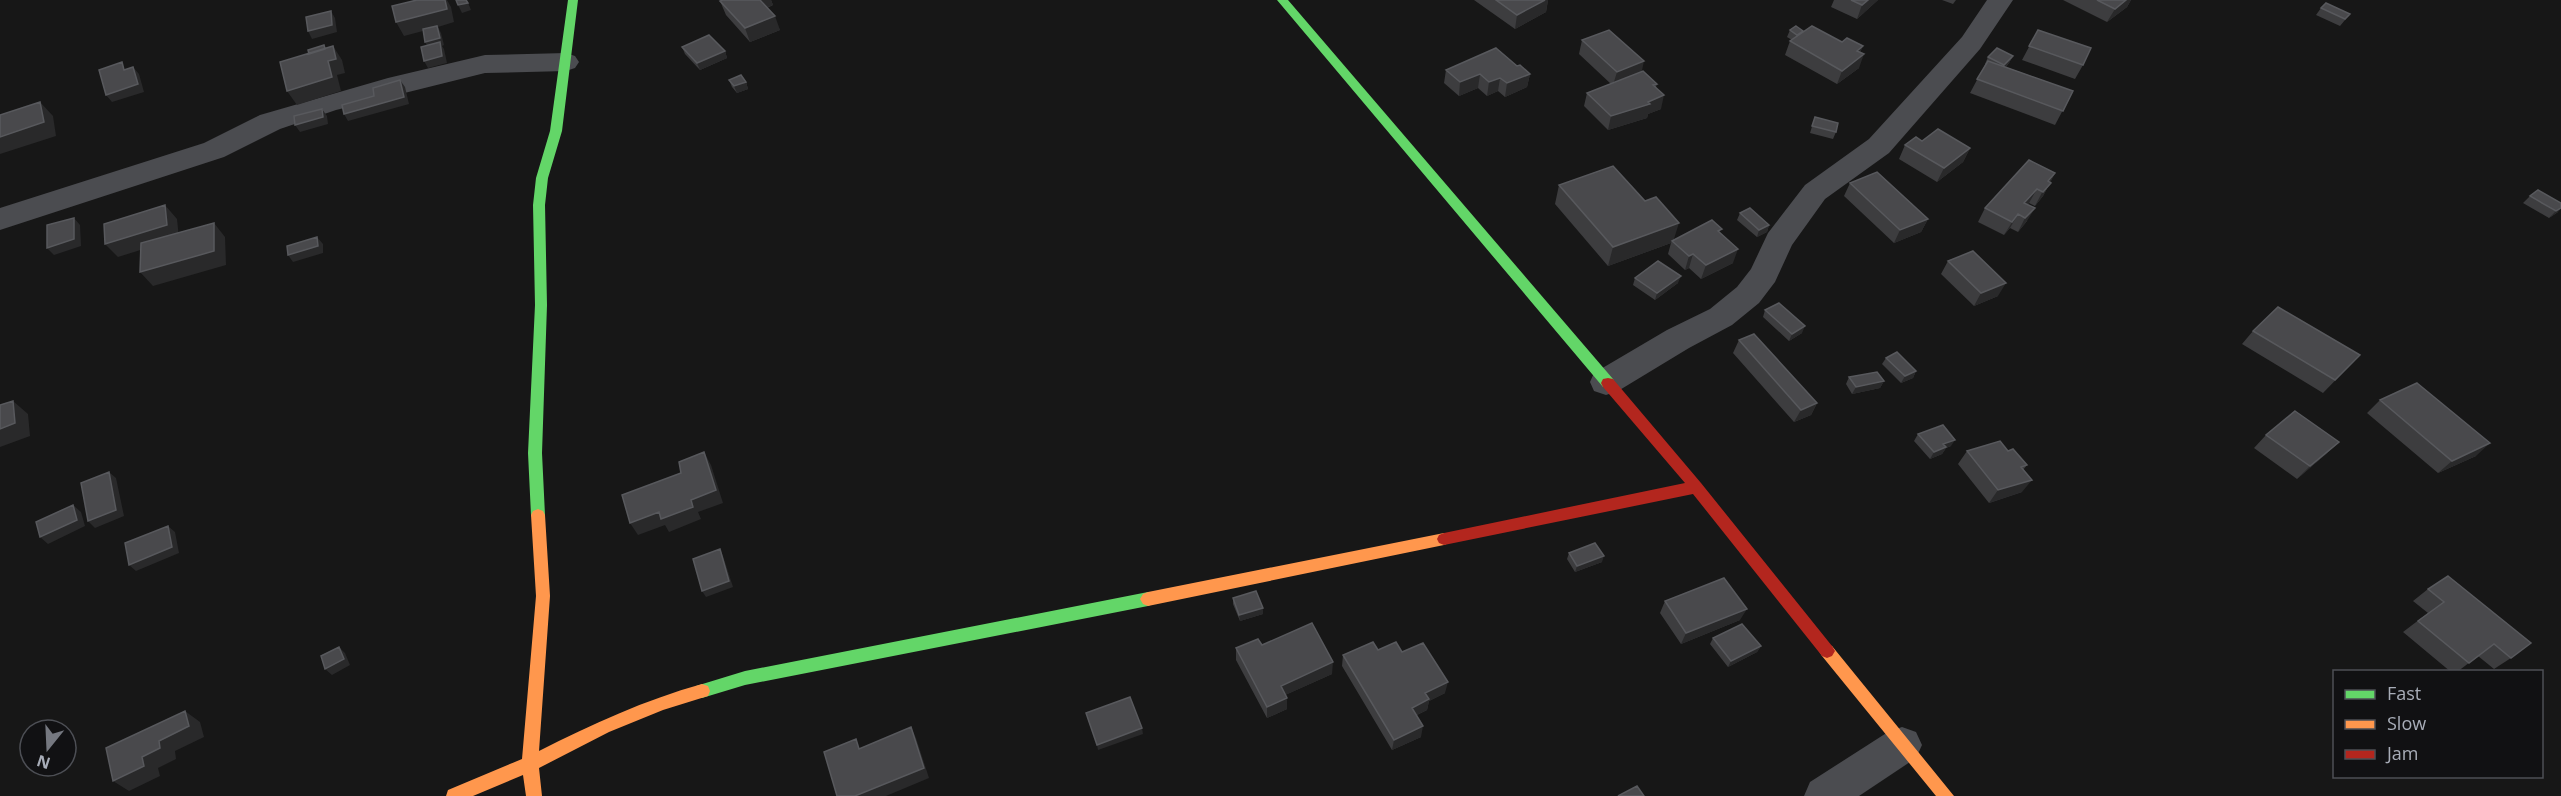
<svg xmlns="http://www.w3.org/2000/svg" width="2561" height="796" font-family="'Open Sans',sans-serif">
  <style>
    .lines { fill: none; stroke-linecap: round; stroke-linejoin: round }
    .street { fill: #4b4c50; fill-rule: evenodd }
    .fast { fill: #63d668; fill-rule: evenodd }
    .slow { fill: #ff974d; fill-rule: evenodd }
    .jam { fill: #b3261e; fill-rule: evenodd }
    .wall { fill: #3d3d3f }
    .shaded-wall { fill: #29292a }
    .building { fill: #49494c; stroke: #58595d; stroke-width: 1.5 }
  </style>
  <rect width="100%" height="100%" fill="#171717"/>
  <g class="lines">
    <path class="street" d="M1987 0H2013L1980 49 1889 153 1825 199 1792 245 1775 282 1759 303 1732 325 1689 348 1618 391 1606 395 1594 391 1590 382 1594 373 1667 330 1710 309 1737 287 1751 269 1768 233 1805 185 1869 139 1962 37Z
      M566 53 575 56 579 62 575 68 566 71 485 73 336 110 280 129 224 157 0 230V208L204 143 260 115 388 78 485 55Z
      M1902 727 1916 732 1922 745 1916 758 1859 796H1804L1810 782 1888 732Z"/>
    <path class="fast" d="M568 0H578L562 131 548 178 545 205 547 305 542 453 545 515 543 519 538 521 533 519 531 515 528 453 535 305 533 205 536 178 550 131Z
      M1277 0H1288L1613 379 1615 383 1613 387H1603Z
      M1148 592 1153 594 1156 599 1153 604 1148 606 745 685 702 698 696 696 694 691 696 686 745 671Z"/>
    <path class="slow" d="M538 509 543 511 545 515 550 596 539 751C592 724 645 700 702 684L708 686 710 691 708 696 663 710 609 732 539 768 542 796H526L523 775 473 796H446L448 790 522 759 536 596 531 515 533 511Z
      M1444 533 1449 535 1451 539 1449 543 1444 545 1148 606 1143 604 1140 599 1143 594 1148 592Z
      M1827 644 1832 646 1954 796H1936L1822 656 1819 651 1822 646Z"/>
    <path class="jam" d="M1608 378 1613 379 1701 483 1832 646 1835 651 1832 656 1827 658 1822 656 1693 494 1444 545 1439 543 1437 539 1439 535 1444 533 1685 483 1603 387 1601 383 1603 379Z"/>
  </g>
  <path class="wall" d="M723 0H771L773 5 767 8 780 30 750 42 726 15 720 1Z
    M1474 0H1548L1546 12 1515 29Z
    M1834 0H1878L1857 19 1831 7Z
    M1942 0H1956L1953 4Z
    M2063 0H2131L2127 7 2107 22Z
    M2321 8 2350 14 2340 26 2316 15Z
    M1790 30 1803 31 1842 42 1863 46 1860 52 1859 68 1837 84 1785 55 1790 41 1792 40 1787 37Z
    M2038 30 2083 65 2075 79 2022 60Z
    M1582 40 1641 72 1657 84 1656 87 1661 109 1648 114 1647 118 1608 130 1584 106 1587 93 1611 84 1579 54Z
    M682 47 725 51 727 58 700 70 685 54Z
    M2013 56 2009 63 2006 67 2073 91 2055 125 1970 93 1985 65V64L1988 57Z
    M1517 66 1530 74 1527 87 1505 97 1498 91 1487 96 1478 88 1459 96 1444 83 1446 70Z
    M729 80 746 82 748 89 737 93 732 87Z
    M1815 117 1836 132 1833 139 1810 133Z
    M1922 141 1970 148 1963 162 1937 182 1899 159 1905 145Z
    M2055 173 2043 196 2035 206 2029 203 2028 204 2027 221 2018 232 2010 228 2004 235 1978 222 1985 208Z
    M1850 183 1928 219 1921 232 1894 243 1844 196Z
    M1559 185 1674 239 1720 234 1733 263 1701 279 1689 268 1685 270 1668 254 1671 243 1608 266 1555 204Z
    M2530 196 2558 212 2549 218 2523 203Z
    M1740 213 1769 225 1767 232 1757 237 1737 220Z
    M1948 261 1998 296 1974 306 1941 274Z
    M1635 278 1678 283 1655 300 1633 285Z
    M1765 310 1802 333 1789 341 1763 317Z
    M2253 331 2360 355 2323 393 2242 344Z
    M1739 340 1817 403 1811 415 1794 422 1733 353Z
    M1886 358 1916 371 1913 378 1901 383 1882 364Z
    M1849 377 1884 381 1880 388 1852 394 1846 384Z
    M2380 400 2476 456 2438 473 2367 413Z
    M1918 434 1951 446 1946 448 1942 454 1930 459 1914 441Z
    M2266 435 2339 442 2326 454 2297 479 2254 448Z
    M1967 451H2008L2027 465 2023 470 2022 492 1989 503 1958 464Z
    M1569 553 1602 562 1575 572 1567 559Z
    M2428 589 2511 658 2494 669 2478 656 2457 672H2451L2403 632 2428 613 2413 601Z
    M1233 598 1263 608V614L1240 621 1233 604Z
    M1665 601 1740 620 1681 644 1660 613Z
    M1713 638 1761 646 1757 652 1728 667 1710 644Z
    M1262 645 1332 674 1285 695 1287 709 1267 718 1236 660V648Z
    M1378 650 1402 652 1445 693 1429 701 1427 710 1417 715 1421 737 1392 750 1342 666 1343 655Z"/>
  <path class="shaded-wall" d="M445 0H447L451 7 454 22 438 27 441 33 444 45 442 46 444 49 447 63 428 68 424 61 429 49 425 42 438 27 404 36 396 22Z
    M467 0 471 10 462 13 458 5Z
    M758 0H771L773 5 761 10Z
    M1545 0H1548L1546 12 1515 29 1517 15Z
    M1868 0H1878L1857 19 1862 5Z
    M2126 0H2131L2127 7 2107 22 2115 9Z
    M331 11 335 18 337 32 312 39 308 31Z
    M775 16 780 30 750 42 745 28Z
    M333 46 342 60 345 73 337 75 341 91 297 105 287 91 328 61Z
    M1863 46 1857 59 1864 54 1859 68 1837 84 1842 71 1857 51Z
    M725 51 727 58 700 70 697 63Z
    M2013 56 2009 63 2001 72 2004 65Z
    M1644 61 1641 75 1613 85 1617 72Z
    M133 67 139 74 144 92 112 102 106 95Z
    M1480 74 1478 88 1459 96 1460 82Z
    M1530 74 1527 87 1505 97 1507 83Z
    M1500 78 1498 91 1487 96 1489 82Z
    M400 80 405 87 409 104 348 121 344 114Z
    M746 82 748 89 737 93 734 86Z
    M1664 95 1661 109 1648 114 1647 118 1608 130 1611 116Z
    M40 102 53 116 56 136 0 154V137Z
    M322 109 327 116 328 124 300 132 295 125Z
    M1970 148 1963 162 1937 182 1944 168Z
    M2055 173 2043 196 2035 206 2048 181Z
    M2037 189 2029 203 2018 214 2010 228 2004 235 2024 203Z
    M165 205 177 219 179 238 118 257 105 244Z
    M2035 208 2027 221 2018 232 2025 218Z
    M2561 208 2558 212 2549 218 2556 211Z
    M74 218 80 225 81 246 54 255 47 248Z
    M1928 219 1921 232 1894 243 1900 230Z
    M214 223 225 237 226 265 153 286 140 272Z
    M1679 223 1673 242 1672 241 1671 243 1608 266 1613 247Z
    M1769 225 1767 232 1757 237 1759 230Z
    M317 237 323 244V253L293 262 288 255Z
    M1738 249 1733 263 1701 279 1706 265Z
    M1693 254 1689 268 1685 270 1689 256Z
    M1681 276 1678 283 1655 300 1657 293Z
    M2006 283 1998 296 1974 306 1981 293Z
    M1805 326 1802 333 1789 341 1792 334Z
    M1916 371 1913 378 1901 383 1905 376Z
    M1884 381 1880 388 1852 394 1856 387Z
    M13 401 28 414 30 436 0 447V429Z
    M1817 403 1811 415 1794 422 1801 410Z
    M1955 440 1951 446 1946 448 1942 454 1930 459 1934 452 1943 444Z
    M2339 442 2326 454 2297 479 2310 466Z
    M2490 443 2476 456 2438 473 2452 461Z
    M704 452 711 465 723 503 698 512 701 519 669 532 665 525 638 535 630 523 691 500Z
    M109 472 116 478 124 516 95 528 88 521Z
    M2032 480 2022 492 1989 503 1998 490Z
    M73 505 81 512 85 526 48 544 40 537Z
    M168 526 175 532 179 553 136 571 129 565Z
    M720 549 723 556 733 587 706 597 702 591Z
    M1604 556 1602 562 1575 572 1577 566Z
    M1263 608V614L1240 621 1239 615Z
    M1747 609 1740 620 1681 644 1686 633Z
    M1761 646 1757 652 1728 667 1731 661Z
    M339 647 345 653 350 665 332 675 325 669Z
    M1333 662 1332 674 1281 697V686Z
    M1448 682 1445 693 1429 701 1427 710 1410 718 1412 708 1425 693Z
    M1287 698V709L1267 718V707Z
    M185 711 200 722 204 737 175 751 176 759 158 768 160 776 129 791 113 781 142 757 159 741Z
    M1423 726 1421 737 1392 750 1394 740Z
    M911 727 916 738 929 778 886 796H855Z
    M1142 728 1143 734 1098 750 1097 745Z"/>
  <path class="building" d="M417 0H445L447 9 396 22 392 6Z
    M456 0H466L468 3 458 5Z
    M723 0H760L775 16 745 28 720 1Z
    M1496 0H1545L1517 15Z
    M1851 0H1868L1862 5Z
    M2097 0H2126L2115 9Z
    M2326 3 2350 14 2345 19 2321 8Z
    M331 11 332 25 308 31 306 17Z
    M437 26 440 38 425 42 423 29Z
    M1796 26 1803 31 1797 35 1790 30Z
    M1812 26 1842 42 1847 38 1863 46 1857 51 1864 54 1842 71 1790 41Z
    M1609 30 1644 61 1617 72 1582 40Z
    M2038 30 2091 48 2083 65 2029 46Z
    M709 35 725 51 697 63 682 47Z
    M440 42 442 56 424 61 421 47Z
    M324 45 325 49 309 54 308 50Z
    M333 46 336 59 328 61 332 77 287 91 280 62Z
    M1496 48 1517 66 1520 65 1530 74 1507 83 1500 78 1489 82 1480 74 1460 82 1446 70Z
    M1997 48 2013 56 2004 65 1988 57Z
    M1988 61 2073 91 2063 111 1977 79Z
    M122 62 124 70 133 67 138 84 106 95 99 70Z
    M1643 71 1657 84 1653 85 1664 95 1648 102 1650 104 1611 116 1587 93Z
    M741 75 746 82 734 86 729 80Z
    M400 80 404 97 344 114 342 105 374 96 373 88Z
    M40 102 44 122 0 137V115Z
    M322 109 323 117 295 125 294 116Z
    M1815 117 1838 123 1836 132 1812 126Z
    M1938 129 1970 148 1944 168 1905 145 1916 137 1922 141Z
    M2029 160 2055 173 2048 181 2051 183 2043 192 2037 189 2024 203 2035 208 2025 218 2018 214 2012 222 1985 208Z
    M1613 166 1645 201 1656 197 1679 223 1613 247 1559 185Z
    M1877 172 1928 219 1900 230 1850 183Z
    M2538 190 2561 203V208L2556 211 2530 196Z
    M165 205 167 225 105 244 104 224Z
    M1750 208 1769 225 1759 230 1740 213Z
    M74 218V239L47 248V225Z
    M1712 220 1722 229 1718 231 1738 249 1706 265 1693 254 1689 256 1672 241Z
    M214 223V251L140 272 141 243Z
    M317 237 318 246 288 255 287 246Z
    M1973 251 2006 283 1981 293 1948 261Z
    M1658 261 1681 276 1657 293 1635 278Z
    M1779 303 1805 326 1792 334 1765 310Z
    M2278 307 2360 355 2335 380 2253 331Z
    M1754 334 1817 403 1801 410 1739 340Z
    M1897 352 1916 371 1905 376 1886 358Z
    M1877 372 1884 381 1856 387 1849 377Z
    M2417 383 2490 443 2452 461 2380 400Z
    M13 401 15 423 0 429V405Z
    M2295 411 2339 442 2310 466 2266 435Z
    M1943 425 1955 440 1943 444 1946 447 1934 452 1918 434Z
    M2000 441 2008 451 2013 449 2027 465 2021 467 2032 480 1998 490 1967 451Z
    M704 452 716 490 691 500 693 507 661 519 659 512 630 523 622 495 681 473 679 462Z
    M109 472 116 510 88 521 81 483Z
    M73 505 77 520 40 537 36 522Z
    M168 526 172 547 129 565 125 543Z
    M1595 543 1604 556 1577 566 1569 553Z
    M720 549 729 581 702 591 693 559Z
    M2448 576 2531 643 2511 658 2494 644 2469 663 2418 621 2444 602 2428 589Z
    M1724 578 1747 609 1686 633 1665 601Z
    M1256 591 1263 608 1239 615 1233 598Z
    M1312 623 1333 662 1281 686 1287 698 1267 707 1236 648 1258 639 1262 645Z
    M1742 624 1761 646 1731 661 1713 638Z
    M1373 642 1378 650 1396 642 1402 652 1423 643 1448 682 1425 693 1429 699 1412 708 1423 726 1394 740 1343 655Z
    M339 647 344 659 325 669 321 656Z
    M1130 697 1142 728 1097 745 1086 713Z
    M185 711 189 726 159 741 160 748 142 757 144 766 113 781 106 748Z
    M911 727 924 768 855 796H837L824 752 856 739 859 749Z
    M1637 786 1644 796H1618Z"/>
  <rect x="2333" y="670" width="210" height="108" fill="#111113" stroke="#4d4f55" stroke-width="1.5"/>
  <rect x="2345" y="690" width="30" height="9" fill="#63d668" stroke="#4d4f55" stroke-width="1.5"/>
  <text x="2387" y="700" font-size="18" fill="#a8adb8">Fast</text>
  <rect x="2345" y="720" width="30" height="9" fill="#ff974d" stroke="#4d4f55" stroke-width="1.5"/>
  <text x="2387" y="730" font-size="18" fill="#a8adb8">Slow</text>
  <rect x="2345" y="750" width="30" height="9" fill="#b3261e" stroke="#4d4f55" stroke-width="1.5"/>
  <text x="2387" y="760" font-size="18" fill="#a8adb8">Jam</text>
  <g transform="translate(48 748) rotate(198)"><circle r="28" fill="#111113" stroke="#4d4f55" stroke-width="1.5"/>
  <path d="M0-4.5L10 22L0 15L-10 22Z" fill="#757880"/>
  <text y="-9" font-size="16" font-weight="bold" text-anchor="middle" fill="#a8adb8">N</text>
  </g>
</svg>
